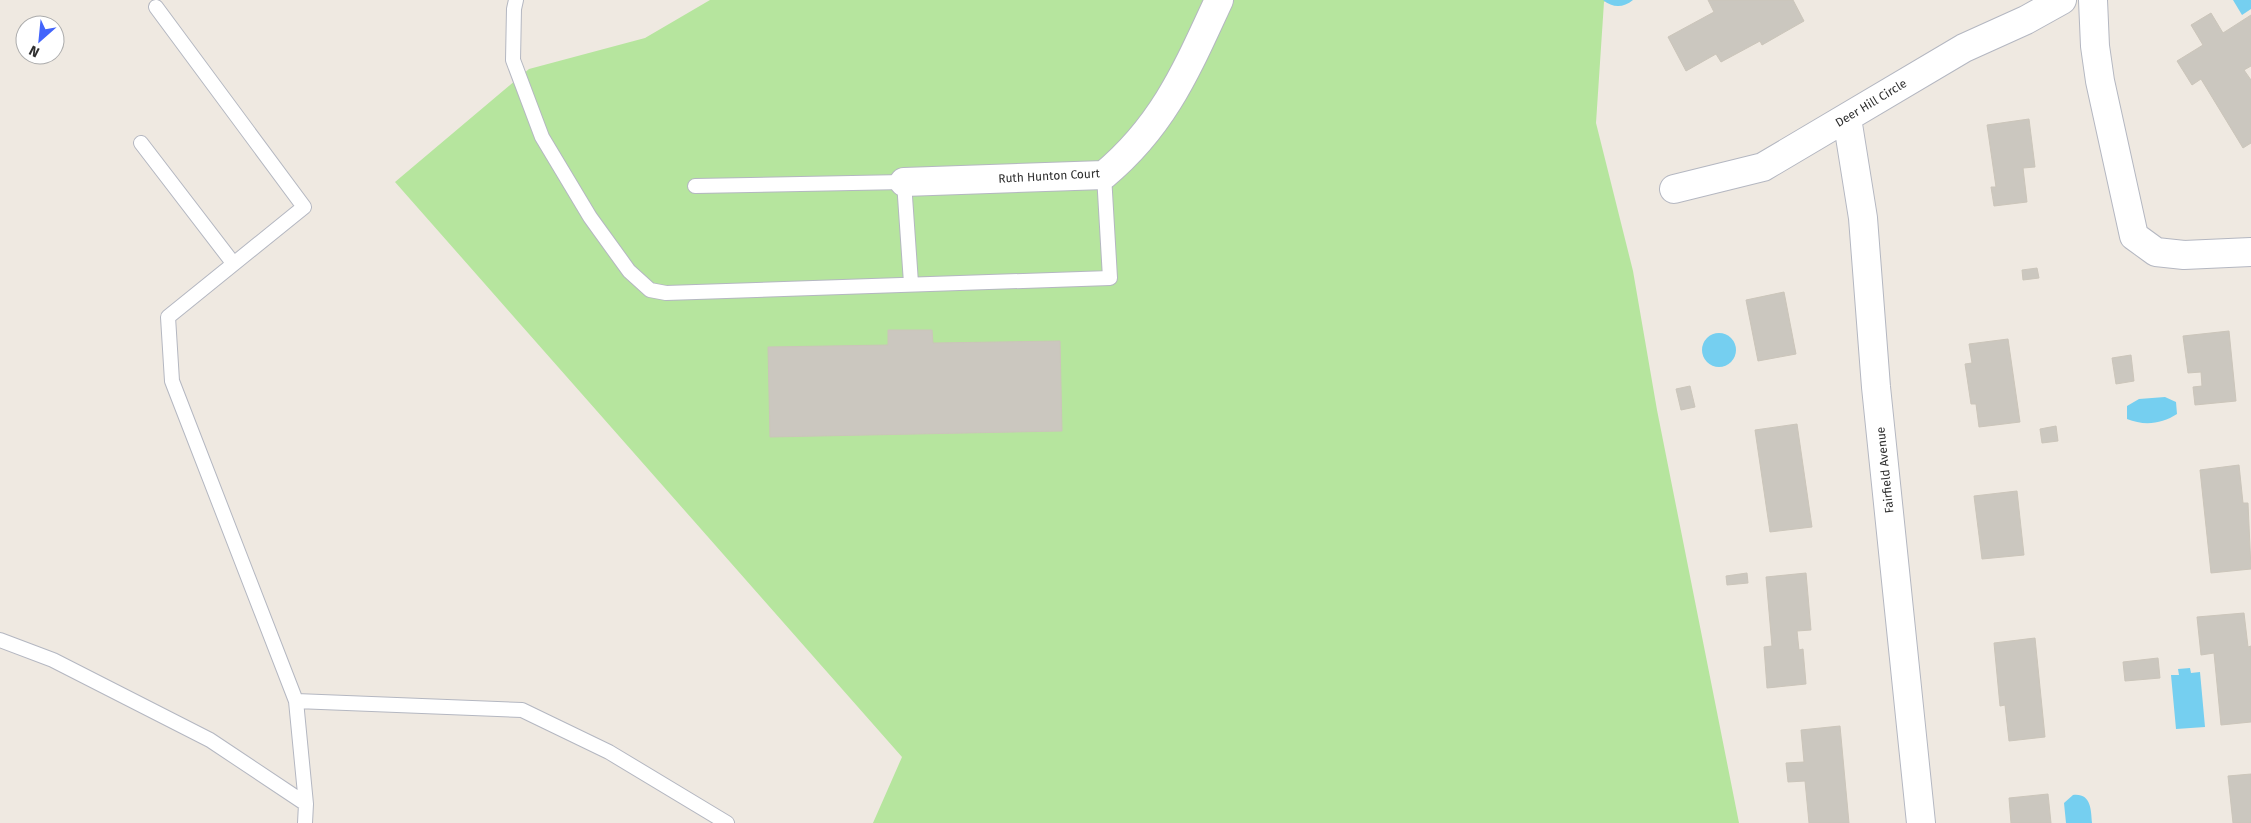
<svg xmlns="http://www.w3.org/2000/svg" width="2251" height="823" font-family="'Fira Sans',sans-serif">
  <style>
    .green { fill: #b6e59e }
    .water { fill: #75cff0 }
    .building { fill: #cbc7bf; stroke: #cbc5ba }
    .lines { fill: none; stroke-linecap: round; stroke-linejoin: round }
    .service-casing { stroke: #b4b7c1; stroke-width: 16 }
    .minor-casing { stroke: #b4b7c1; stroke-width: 30 }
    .service { stroke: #fff; stroke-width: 14 }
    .minor { stroke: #fff; stroke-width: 28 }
    .labels { text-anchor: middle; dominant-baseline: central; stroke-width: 5; stroke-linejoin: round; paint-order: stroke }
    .street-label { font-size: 12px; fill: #2e2e2e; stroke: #fff }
  </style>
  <rect width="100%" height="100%" fill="#efe9e1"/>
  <path class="green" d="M710 0H1607L1604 2 1596 123 1633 271 1657 410 1739 823H873L902 757 395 182 529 69 645 38Z"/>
  <path class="water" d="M1603 0H1633C1623 8 1613 8 1603 0Z
    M2233 0H2251V9L2242 15Z
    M1702 350a17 17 0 1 1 34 0a17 17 0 1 1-34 0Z
    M2165 397 2176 402 2177 414C2162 424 2144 426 2127 419V406L2139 399Z
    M2190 668 2191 673 2200 672 2205 727 2176 729 2171 675H2179L2178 669Z
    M2073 795C2091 793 2091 809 2092 823H2066L2064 803Z"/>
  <path class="building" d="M1708 0H1793L1804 21 1762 45 1760 41 1721 62 1716 54 1686 71 1668 37 1714 12Z
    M2211 13 2223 33 2251 15V66L2244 70 2251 80V143L2243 148 2201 79 2192 85 2177 61 2203 45 2191 25Z
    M2029 119 2035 167 2023 168 2027 202 1994 206 1991 187H1996L1987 125Z
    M2037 268 2039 278 2023 280 2022 270Z
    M1784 292 1796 354 1758 361 1746 300Z
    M888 330H932L933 343 1060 341 1062 431 770 437 768 347 888 345Z
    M2229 331 2236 401 2195 405 2193 387 2202 386 2201 372 2188 373 2183 336Z
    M2008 339 2020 422 1979 427 1976 404H1971L1965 364 1972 363 1969 344Z
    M2131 355 2134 381 2116 384 2112 358Z
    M1690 386 1695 407 1681 410 1676 389Z
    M1797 424 1812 527 1770 532 1755 430Z
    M2056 426 2058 441 2042 443 2040 429Z
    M2239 465 2243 503H2248L2251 569 2211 573 2200 470Z
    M2017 491 2024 555 1982 559 1974 496Z
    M1747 573 1748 583 1727 585 1726 576Z
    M1806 573 1811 630 1797 631 1799 650 1803 649 1806 684 1767 688 1764 647 1772 646 1766 577Z
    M2244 613 2248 647 2251 646V722L2221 725 2214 653 2201 655 2197 617Z
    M2035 638 2045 737 2009 741 2005 705 2000 706 1994 643Z
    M2158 658 2160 678 2125 681 2123 662Z
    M1840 726 1849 823H1809L1805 781 1788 782 1786 763 1804 762 1801 730Z
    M2251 774V823H2233L2228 776Z
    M2048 794 2051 823H2011L2009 798Z"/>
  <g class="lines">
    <defs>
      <path id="service" d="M516 0 514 9 513 60 542 137 590 217 629 271 650 290 666 293 1110 278 1104 175
        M156 7 304 207 168 317 172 381 296 701
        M141 143 233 263
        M695 186 904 182 911 283
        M0 640 53 660 210 740 306 804
        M305 823 306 804 296 701 522 710 609 752 727 823"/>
      <path id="minor" d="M2093 0 2095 46 2100 81 2134 236 2156 252 2184 255 2251 252
        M1847 118 1863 218 1876 387 1921 823
        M904 182 1104 175C1164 125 1187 69 1219 0
        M1674 189 1763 167 1964 48 2026 20 2062 0"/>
    </defs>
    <use href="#service" class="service-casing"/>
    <use href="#minor" class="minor-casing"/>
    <use href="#service" class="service"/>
    <use href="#minor" class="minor"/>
  </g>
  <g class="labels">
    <g class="street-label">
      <text transform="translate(1871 103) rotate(-31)">Deer Hill Circle</text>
      <text transform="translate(1049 176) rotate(-3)">Ruth Hunton Court</text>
      <text transform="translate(1885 470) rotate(-96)">Fairfield Avenue</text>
    </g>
  </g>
  <g transform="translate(40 40) rotate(207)"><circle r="24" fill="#ffffff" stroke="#ababab"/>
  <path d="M0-4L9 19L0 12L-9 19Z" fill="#4264fb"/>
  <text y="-8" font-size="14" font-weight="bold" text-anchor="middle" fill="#2e2e2e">N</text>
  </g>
</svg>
